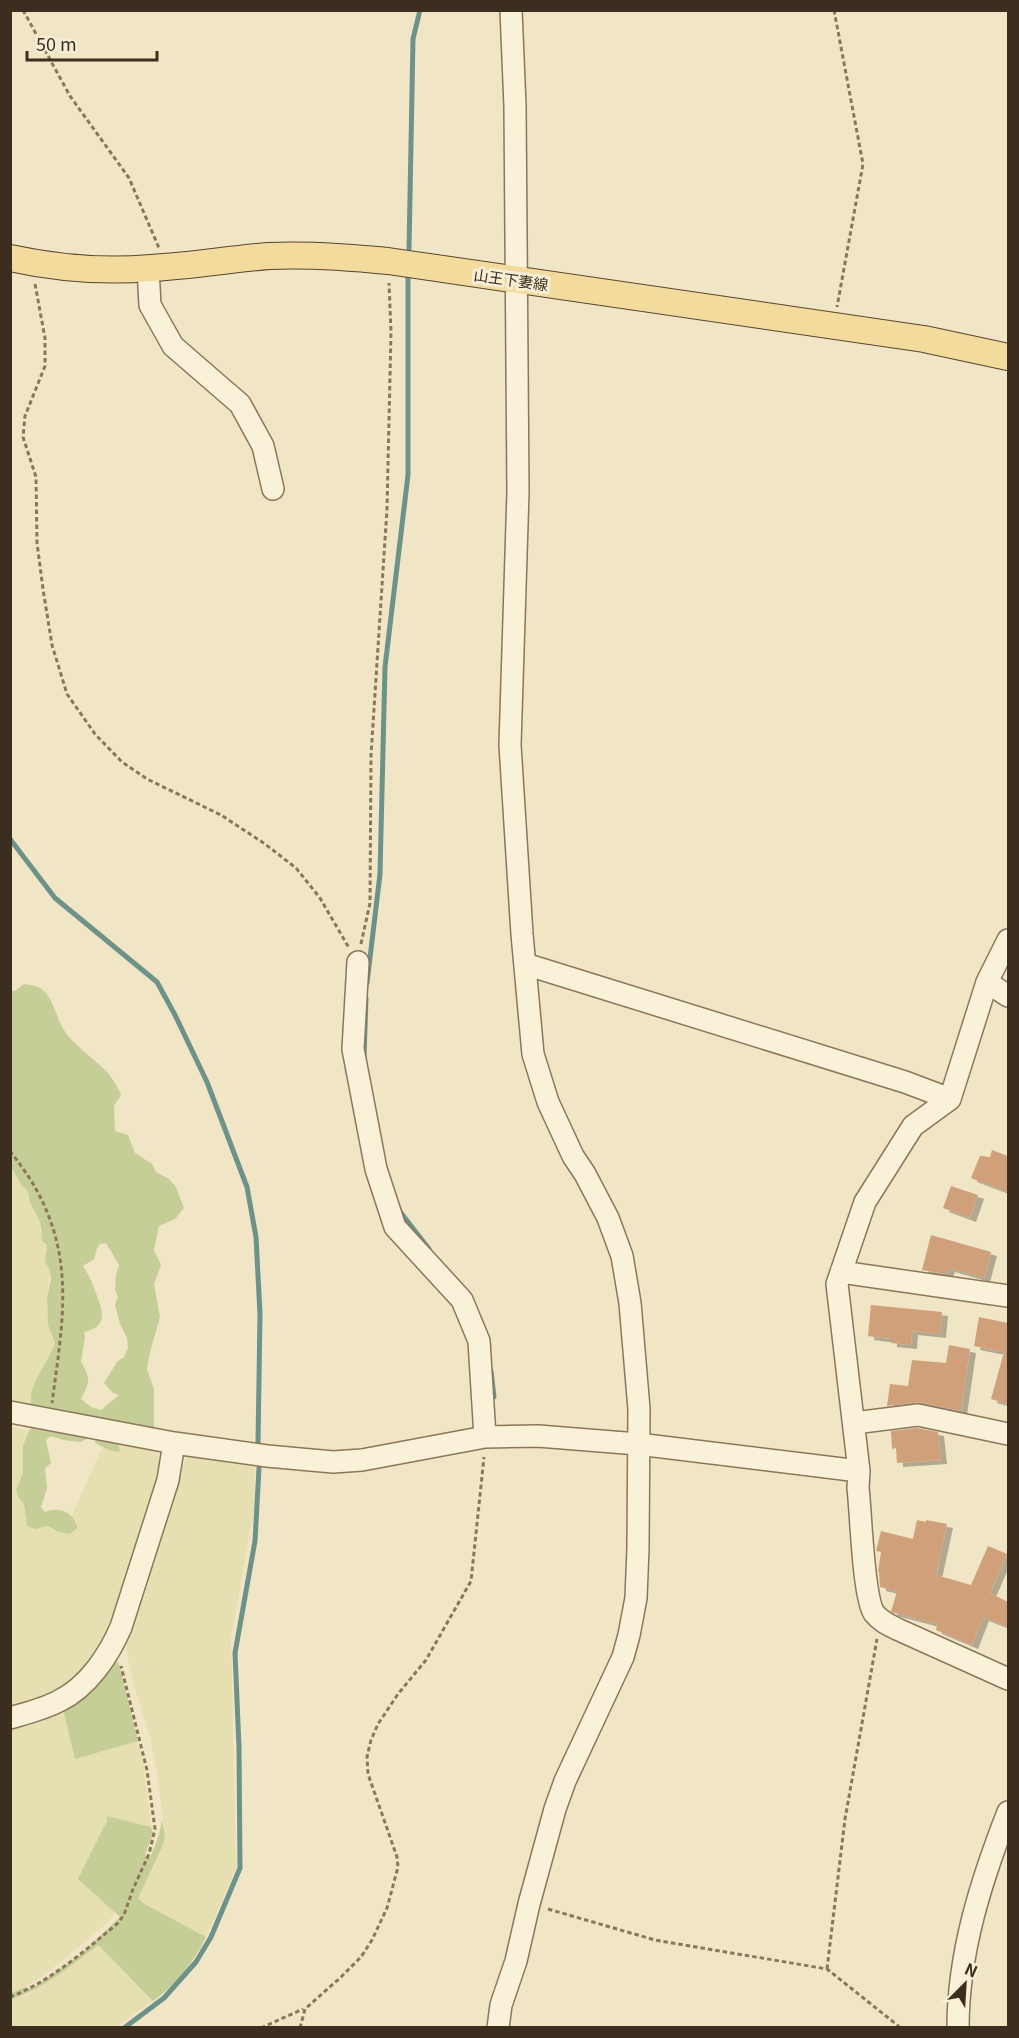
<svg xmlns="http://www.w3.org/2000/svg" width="1019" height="2038" font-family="Georgia,'Noto Sans JP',serif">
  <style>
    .farmland { fill: #e6dfb2 }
    .green { fill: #c6ce98; fill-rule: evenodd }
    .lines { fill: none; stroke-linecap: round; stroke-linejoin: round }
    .stream { stroke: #6d928a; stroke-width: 5 }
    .building { fill: #cfa07a; filter: url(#shadow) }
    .minor-casing { stroke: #8c765a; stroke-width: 24 }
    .major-casing { stroke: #59442f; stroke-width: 28 }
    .path { stroke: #8c765a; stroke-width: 3; stroke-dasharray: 4.5 3; stroke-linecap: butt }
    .minor { stroke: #faf1d9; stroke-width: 21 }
    .major { stroke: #f3db9d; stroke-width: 26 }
    .labels { text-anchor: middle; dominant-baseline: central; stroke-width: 6; stroke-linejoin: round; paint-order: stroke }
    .street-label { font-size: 15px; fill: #3b2e1f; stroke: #f7eed5 }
  </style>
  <defs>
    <filter id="shadow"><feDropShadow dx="6" dy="4" stdDeviation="0" flood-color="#0004"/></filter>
  </defs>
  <rect width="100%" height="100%" fill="#f0e5c5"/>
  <path class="farmland" d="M10 1167 21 1184 28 1192 30 1203 40 1221V1232L47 1245 45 1262 50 1271 47 1299 48 1325 55 1343 50 1359 33 1387 30 1398 33 1407 11 1406Z
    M11 1427 29 1431 23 1446V1473L16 1490 18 1497 48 1526 59 1532 77 1523 71 1517 103 1447 115 1452 117 1442 154 1450 158 1456 160 1468V1482L111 1625 93 1661 70 1687 11 1712Z
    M190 1455 255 1464 254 1509 231 1638 236 1868 206 1937 143 1903 138 1898 163 1845 165 1836 158 1778 150 1737 133 1682 126 1648V1640L172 1500 186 1458Z
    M62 1705 75 1758 138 1741 144 1765 151 1827 107 1816V1821L79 1879 116 1912 107 1923 58 1964 31 1984 11 1993V1723Z
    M98 1945 153 2001 116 2027 11 2028V2000L29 1994 75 1963Z"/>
  <path class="green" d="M24 984C33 985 39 986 45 992 55 1002 57 1024 69 1037 87 1057 111 1068 121 1095L114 1106 115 1131 128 1135 135 1153 152 1164 156 1172 169 1179 176 1187 184 1208 175 1219 159 1226 154 1250 161 1265 154 1284 160 1317 149 1356 147 1370 154 1389V1428L146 1436 116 1438 120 1451C112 1453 101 1447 95 1442V1434L85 1432 86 1439 81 1442 63 1440 51 1436 46 1440 51 1463 45 1468 47 1488 41 1507 45 1512C58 1506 75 1512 77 1528L70 1534 59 1532 48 1526 35 1529 27 1526 24 1504 18 1497 16 1490 23 1473V1446L29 1431 35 1423C34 1415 30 1403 31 1395 34 1377 49 1361 55 1343L48 1325 47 1298 51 1280 50 1271 45 1262 47 1245 42 1241 40 1221 30 1203 28 1192 21 1184 11 1167 10 990 15 991ZM106 1243 119 1265 116 1275 115 1290 118 1296 115 1305 120 1324 127 1338 128 1348 124 1357 117 1362 104 1383 113 1393 119 1395 101 1410 91 1407 81 1399C90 1381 91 1379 81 1362L85 1337 84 1332C107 1326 104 1315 97 1296 92 1282 91 1279 83 1266L94 1259 97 1248 100 1244Z
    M115 1657 120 1667 138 1741 75 1759 62 1705Z
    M107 1816 151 1827 153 1833 145 1855 150 1858 159 1835 162 1820 165 1836 163 1845 138 1898 143 1903 206 1937C194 1962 176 1985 153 2001L98 1945C70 1967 44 1988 11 2000V1993L25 1987 31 1989 80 1955 120 1917 78 1879 107 1821Z"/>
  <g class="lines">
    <path class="stream" d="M409 249 413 39 420 10
      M10 839 55 898 157 982 175 1015 207 1082 247 1187 256 1237 260 1314 258 1443
      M367 983 380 874 385 667 408 475V275
      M364 1058 366 998
      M398 1209 429 1249
      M491 1371 494 1397
      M124 2028 164 1998 196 1962 211 1937 240 1868 239 1747 235 1653 255 1541 259 1468"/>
  </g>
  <path class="building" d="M992 1150 1008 1156V1192L971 1178 980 1156 990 1157Z
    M951 1186 978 1195 970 1218 943 1208Z
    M931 1235 991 1252 984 1278 949 1268 947 1274 922 1270Z
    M871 1305 942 1312 940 1334 912 1331 911 1345 891 1343V1339L868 1336Z
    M979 1317 1008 1323V1404L991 1399 1004 1352 974 1346Z
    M949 1345 970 1349 961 1411 920 1402 887 1406 890 1384 908 1386 912 1360 946 1363Z
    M917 1428 938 1432 941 1460 897 1463 896 1448 892 1449 891 1431Z
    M917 1520 926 1522V1520L947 1524 936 1575 971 1585 988 1546 1007 1554 990 1593 1008 1602V1627L983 1617 972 1645 936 1630 937 1624 891 1612 897 1591 880 1587 879 1572 878 1571 881 1552 876 1551 881 1531 913 1539Z"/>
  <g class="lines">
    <defs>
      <path id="minor" d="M148 269 150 305 173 346 240 404 263 446 273 489
        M1008 940 987 982 950 1099 913 1126 865 1202 837 1284 859 1471 858 1488C861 1512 863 1596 874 1613 880 1621 889 1625 897 1629L1008 1679
        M358 962 353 1049 376 1169 395 1227 462 1300 479 1341 485 1437
        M525 964 905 1082 950 1099
        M987 982 1008 996
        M841 1272 1008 1296
        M10 1412 174 1443 267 1456 333 1462 362 1460 485 1437 538 1436 638 1444 859 1471
        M854 1423 918 1415 1008 1434
        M10 1718C27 1713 44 1709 59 1701 88 1687 109 1655 121 1627L168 1480 174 1443
        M498 2028 501 2005 516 1961 529 1904 555 1809 565 1781 623 1657 629 1635 636 1598 638 1548 639 1409 630 1303 622 1256 608 1218 585 1174 573 1156 548 1102 533 1054 522 934 510 745 518 492 515 106 511 10
        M958 2028C958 1953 981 1881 1008 1812"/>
      <path id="major" d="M10 258C56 268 105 272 151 268 191 266 230 259 269 256 309 254 348 257 388 261L924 339 1008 357"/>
    </defs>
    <use href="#minor" class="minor-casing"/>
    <use href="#major" class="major-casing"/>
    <path class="path" d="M23 10 70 96 129 178 159 248
      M834 10 863 164 837 307
      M35 284 45 338V366L25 416 23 437 36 477 37 543 43 589 52 645 67 694 95 734 122 762 147 779 221 815 265 844 296 868 320 898 349 948
      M361 944 370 903 371 755 387 509 391 332 389 283
      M10 1151C19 1163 29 1176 36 1189 76 1261 62 1326 52 1403
      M548 1909 655 1940 827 1969 901 2028
      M827 1969 845 1819 877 1639
      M10 1997C51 1981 83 1952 117 1924L124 1915 133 1889 149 1854 155 1829 147 1770 121 1666
      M261 2028 303 2009
      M300 2028 305 2009 340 1978 361 1957 372 1940 387 1908 398 1867 397 1857 368 1774 367 1757 371 1740 378 1724 398 1694 426 1660 471 1581 484 1457"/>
    <use href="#minor" class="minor"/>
    <use href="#major" class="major"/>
  </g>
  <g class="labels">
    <g class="street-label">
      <text transform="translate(511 279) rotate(8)">山王下妻線</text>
    </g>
  </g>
  <rect width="1019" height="2038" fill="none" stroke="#3b2e1f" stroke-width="24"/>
  <g transform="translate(965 1984) rotate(24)" stroke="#f7eed5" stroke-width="4.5" paint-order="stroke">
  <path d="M0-4.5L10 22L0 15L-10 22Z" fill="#3b2e1f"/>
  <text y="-9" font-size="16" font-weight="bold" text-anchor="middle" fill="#3b2e1f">N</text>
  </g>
  <path d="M27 51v9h130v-9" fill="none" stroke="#3b2e1f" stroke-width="3"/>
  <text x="36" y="51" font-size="18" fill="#3b2e1f" stroke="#f7eed5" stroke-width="4.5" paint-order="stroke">50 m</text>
</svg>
